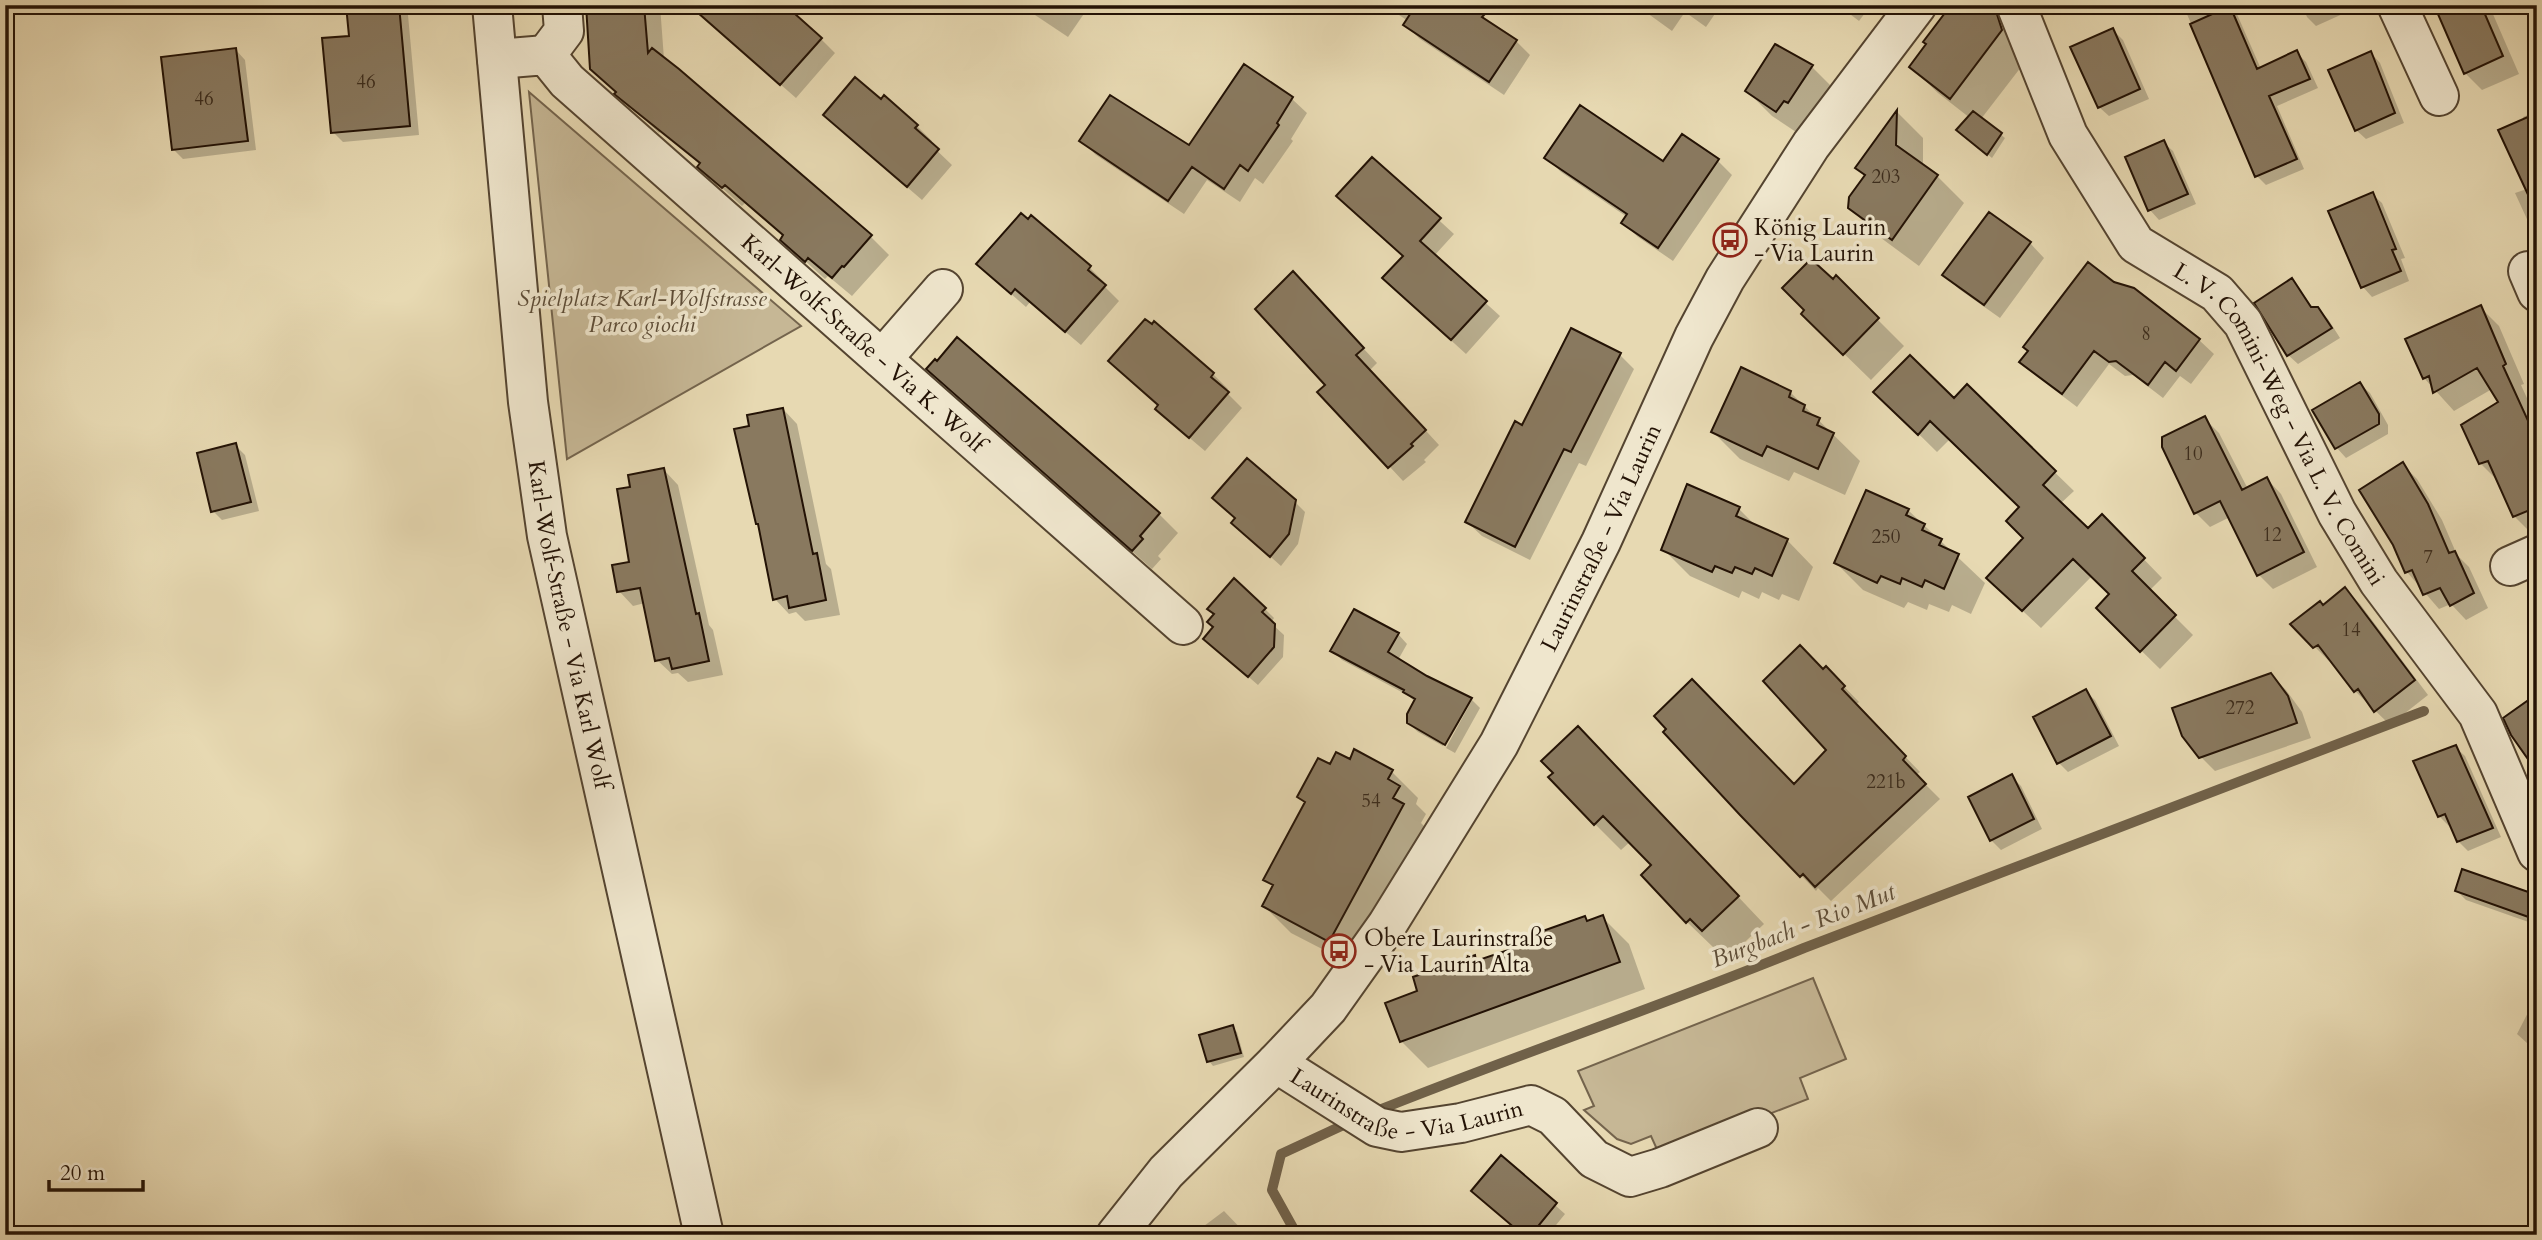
<svg xmlns="http://www.w3.org/2000/svg" width="2542" height="1240" font-family="Cardo,serif">
  <style>
    .green { fill: #c6b795; stroke: #74644d; stroke-width: 2 }
    .shadow { fill: #0003 }
    .lines { fill: none; stroke-linecap: round; stroke-linejoin: round }
    .stream { stroke: #706149; stroke-width: 10 }
    .building { fill: #89795f; stroke: #231205; stroke-width: 2 }
    .minor-casing { stroke: #544430; stroke-width: 42 }
    .minor { stroke: #efe6cd; stroke-width: 38 }
    .labels { text-anchor: middle; dominant-baseline: central; stroke-width: 7; stroke-linejoin: round; paint-order: stroke }
    .number-label { font-size: 19px; fill: #3c2c1c }
    .poi-label { font-size: 23px; fill: #231205; stroke: #efe6cd; text-anchor: start }
    .park-label { font-size: 23px; font-style: italic; fill: #5c4c37; stroke: #efe6cd }
    .street-label { font-size: 23px; fill: #231205; stroke: #efe6cd }
    .water-label { font-size: 24px; font-style: italic; fill: #5d4d38; stroke: #efe6cd }
  </style>
  <rect width="100%" height="100%" fill="#e7d9b2"/>
  <filter id="stains"><feTurbulence type="fractalNoise" baseFrequency=".00286" numOctaves="4"/><feColorMatrix values="0 0 0 0 .2 0 0 0 0 .09 0 0 0 0 .02 0 0 0 .5 -.17"/></filter>
  <radialGradient id="worn" r=".72"><stop offset=".6" stop-color="#630" stop-opacity="0"/><stop offset="1" stop-color="#630" stop-opacity=".3"/></radialGradient>
  <path class="green" d="M529 92 801 326 567 459Z
    M1813 978 1846 1059 1800 1078 1808 1099 1660 1156 1651 1136 1631 1144 1617 1139 1584 1110 1594 1106 1578 1071Z"/>
  <path class="shadow" d="M348 5H428L429 13 408 15 419 135 343 142 333 132 351 37Z
    M587 5H660L664 59 870 236 889 255 852 296 828 276 825 279 782 240 784 237 745 203 742 206 699 167 701 165 661 131 659 133 611 88Z
    M1020 5H1090L1068 37Z
    M1384 5H1464L1516 41 1530 55 1504 95 1420 39 1405 25 1408 21Z
    M1636 5H1721L1706 27 1685 12 1672 31Z
    M1838 5H1871L1859 21Z
    M2183 5H2233L2261 69 2297 53 2306 62 2318 88 2277 106 2304 169 2266 185 2257 176Z
    M2302 5H2355L2356 8 2316 26 2307 17Z
    M2435 5H2489L2519 74 2482 90 2465 73Z
    M1994 9 2021 37 2028 58 1981 119 2005 138 1992 158 1963 134 1970 118 1938 93 1911 67Z
    M707 20 821 39 835 53 796 98Z
    M2113 30 2123 40 2149 99 2109 116 2099 107Z
    M1776 46 1812 67 1837 92 1802 136 1772 116 1747 91Z
    M236 50 245 60 256 150 183 159 174 150Z
    M2371 53 2380 63 2404 123 2366 139 2356 130Z
    M1245 66 1292 99 1307 113 1291 139 1293 141 1263 184 1255 178 1240 202 1207 180 1184 214 1096 155 1082 141 1189 148Z
    M884 98 917 126 932 141 929 143 952 165 922 200 840 129Z
    M2537 111V241L2515 193 2527 189 2523 117Z
    M1897 112 1923 138V166L1937 176 1964 203 1919 266 1877 235 1850 208 1866 177 1857 168Z
    M1682 136 1718 161 1732 175 1673 261 1638 237 1623 223 1627 217 1561 172 1547 158 1663 164Z
    M2163 142 2173 151 2196 204 2159 220 2150 210Z
    M1372 159 1454 234 1434 256 1500 316 1466 354 1399 293 1404 257Z
    M2372 194 2382 203 2405 258 2401 259 2409 281 2372 297 2363 287 2330 212Z
    M1031 217 1090 268 1104 282 1102 284 1119 301 1081 345 1030 302 1026 307 993 278Z
    M2030 243 2044 258 2000 318 1959 289 1945 275Z
    M1836 278 1904 346 1871 380 1830 340Z
    M2292 280 2314 309H2318L2328 319 2340 338 2298 364 2288 355Z
    M1307 288 1377 363 1370 370 1439 445 1424 460 1426 462 1403 481 1389 466 1327 385Z
    M2480 307 2499 326 2524 384 2521 385 2537 420V534L2533 535 2514 516 2499 482 2480 463 2500 403 2492 389 2454 411 2424 378Z
    M2199 340 2214 354 2191 384 2180 376 2163 398 2133 375 2125 376 2109 364 2077 407 2036 376 2022 362 2030 351Z
    M1620 355 1634 369 1586 466 1579 463 1530 560 1482 536 1467 522 1523 427Z
    M1213 374 1228 389 1225 391 1242 408 1205 451 1172 423Z
    M2360 384 2370 393 2388 425V434L2346 458 2337 448Z
    M1967 387 2074 491 2060 504 2088 530 2102 516 2162 578 2149 591 2193 635 2160 669 2098 608 2111 594 2092 576 2041 628 2007 596 2025 538 2021 507 1950 439 1937 452 1876 392 1954 400Z
    M948 388 1159 514 1178 533 1158 556 1161 559 1152 569Z
    M1790 392 1860 461 1845 495 1794 472 1789 481 1740 459 1713 432Z
    M783 409 797 424 826 564 831 569 840 615 805 621 796 612 789 614 775 599 751 427Z
    M2204 418 2219 433 2248 489 2267 479 2281 494 2317 567 2273 589 2258 574 2230 517 2210 527 2196 513Z
    M235 445 245 455 259 511 222 520 213 511Z
    M2402 464 2417 479 2442 520 2457 555 2469 567 2488 608 2466 620 2451 604 2439 609 2407 572Z
    M664 470 678 485 709 625 713 630 723 675 688 682 678 673 672 674 657 660 645 603 633 606 619 591 631 564Z
    M1295 502 1305 512 1298 544 1281 566 1243 532Z
    M1739 509 1758 528 1787 540 1813 567 1799 601 1782 594 1779 600 1762 592 1759 599 1742 591 1739 598 1690 576 1663 549Z
    M1908 510 1985 583 1971 614 1952 605 1949 612 1929 604 1927 610 1908 602 1904 608 1863 590 1836 563Z
    M2345 589 2360 604 2428 695 2390 725 2355 691 2331 660 2329 661 2292 624 2323 607Z
    M1265 609 1274 618 1271 623 1284 635 1283 657 1258 685 1215 648V627Z
    M1398 634 1407 644 1398 660 1426 678 1472 700H1468L1443 746 1418 732 1408 723 1415 702 1409 696 1342 660 1333 651Z
    M1826 668 1859 702 1855 705 1920 772 1916 775 1940 799 1831 901 1818 888 1816 891 1742 813 1794 787 1828 750 1823 671Z
    M2271 675 2286 690 2302 712 2311 738 2215 771 2200 756Z
    M2085 691 2095 700 2119 746 2068 772 2059 763Z
    M1472 700 1480 708 1455 753 1446 748Z
    M2455 747 2465 756 2501 837 2468 851 2458 841 2451 825 2449 826 2439 816 2416 762Z
    M1604 755 1764 924 1729 957 1717 945 1714 948 1687 922 1654 865 1631 841 1621 850 1595 824 1555 773Z
    M1350 761 1392 772 1418 798 1416 804 1426 814 1421 823 1430 832 1357 967 1291 933 1264 906 1274 888 1266 879 1306 804 1299 797 1330 766Z
    M2011 776 2021 786 2042 829 2001 850 1991 840Z
    M2535 888 2537 925 2466 900 2457 891 2526 893Z
    M1602 917 1629 944 1645 989 1428 1068 1401 1041 1419 992 1474 957 1479 962 1528 945 1584 918 1589 922Z
    M2535 999 2537 1000V1052L2517 1034Z
    M1232 1027 1237 1032 1244 1057 1213 1066 1209 1061Z
    M1502 1158 1565 1214 1548 1235H1524Z
    M1224 1211 1247 1235H1192Z"/>
  <g class="lines">
    <path class="stream" d="M1374 1112C1516 1055 1662 1006 1804 948L2424 711
      M1297 1235 1272 1190 1281 1154 1350 1122"/>
  </g>
  <path class="building" d="M346 5H399L410 126 331 133 322 38 349 36Z
    M586 5H644L648 53 652 48 679 69 872 235 844 267 842 266 832 278 808 258 805 262 780 240 783 235 725 185 722 188 697 167 700 163 614 94 616 92 590 69Z
    M689 5H785L822 38 780 85Z
    M1416 5H1468L1484 15 1482 17 1517 40 1489 82 1403 25Z
    M1951 5H1991L1995 8 2002 30 1950 99 1909 67 1926 44 1923 42Z
    M2434 5H2481L2503 56 2464 74Z
    M2230 6 2257 69 2297 50 2310 79 2269 96 2297 159 2255 177 2190 24Z
    M2113 28 2140 89 2098 108 2070 47Z
    M1775 44 1813 65 1788 103 1784 101 1776 112 1745 91Z
    M236 48 248 141 172 150 161 57Z
    M2371 51 2395 113 2355 131 2328 70Z
    M1244 64 1293 97 1277 123 1279 125 1248 171 1240 165 1224 189 1192 167 1168 201 1079 141 1110 95 1189 145Z
    M855 77 881 99 884 95 918 125 915 128 939 149 907 187 823 115Z
    M1580 105 1663 161 1682 134 1719 159 1658 248 1621 223 1627 214 1544 158Z
    M1897 110 1896 145 1938 175 1892 240 1848 208 1849 197 1865 175 1855 168Z
    M1973 111 2002 133 1987 155 1956 130Z
    M2537 113V214L2498 130Z
    M2164 140 2188 194 2148 211 2125 157Z
    M1372 157 1441 218 1420 241 1487 301 1451 340 1382 278 1403 256 1336 196Z
    M2373 192 2396 249 2392 250 2401 271 2361 288 2328 211Z
    M1989 212 2031 242 1984 305 1942 275Z
    M1021 213 1028 219 1031 215 1091 266 1088 270 1106 285 1065 332 1015 289 1011 294 976 264Z
    M1811 259 1833 279 1836 275 1879 318 1843 355 1801 314 1804 310 1782 288Z
    M2088 262 2114 282 2134 288 2200 339 2176 371 2165 362 2148 385 2116 361 2109 362 2094 351 2062 394 2019 362 2028 351 2023 347Z
    M1293 271 1364 348 1356 355 1426 430 1411 444 1413 446 1388 468 1317 392 1325 385 1255 309Z
    M2292 278 2311 307H2318L2332 328 2287 356 2254 303Z
    M2481 305 2506 364 2503 366 2529 423 2537 419V507L2513 517 2488 461 2479 464 2461 425 2498 402 2477 368 2433 393 2429 376 2423 379 2405 339Z
    M1145 319 1152 324 1154 321 1214 373 1211 377 1229 392 1189 438 1155 409 1158 405 1108 361Z
    M1571 328 1621 353 1571 452 1564 449 1515 547 1465 522 1515 421 1522 425Z
    M957 337 1160 513 1140 536 1143 539 1132 551 926 369 935 359 937 361Z
    M1910 355 1954 398 1967 384 2056 471 2043 485 2088 528 2102 514 2145 558 2132 571 2176 615 2140 652 2096 608 2109 594 2073 559 2022 611 1986 578 2023 538 2006 521 2019 507 1930 421 1918 435 1873 392Z
    M1741 367 1791 391 1789 397 1805 405 1803 411 1820 418 1817 425 1834 433 1818 469 1767 446 1762 456 1711 432Z
    M2360 382 2379 414V424L2335 449 2312 410Z
    M783 408 813 554 817 553 826 600 789 608 787 596 773 600 758 524H756L734 429 749 426 747 415Z
    M2205 416 2242 490 2267 477 2304 552 2257 576 2220 501 2194 514 2162 447V437Z
    M236 443 251 502 211 512 197 453Z
    M1247 458 1296 500 1289 534 1270 557 1231 523 1235 518 1212 498Z
    M2403 462 2428 504 2449 553 2455 551 2474 593 2450 606 2440 588 2423 595 2412 570 2405 573 2393 545 2359 490Z
    M664 468 696 614 699 613 709 661 672 669 669 658 655 661 640 588 617 592 612 565 629 562 617 489 630 487 628 475Z
    M1687 484 1740 507 1736 516 1788 539 1772 576 1755 568 1752 574 1735 567 1732 573 1715 566 1712 572 1661 550Z
    M1866 490 1909 509 1906 515 1925 524 1922 530 1942 539 1939 545 1959 554 1944 589 1925 580 1922 587 1902 578 1900 584 1881 576 1877 583 1834 563Z
    M1234 578 1266 608 1262 612 1275 624 1274 647 1248 677 1203 639 1213 627 1207 622 1214 614 1207 609Z
    M2345 587 2415 680 2374 712 2358 689 2354 692 2318 645 2313 648 2290 624 2320 601 2323 605Z
    M1354 609 1399 633 1388 652 1427 676 1472 698 1445 745 1407 723V714L1415 699 1403 692 1404 690 1330 651Z
    M1800 645 1823 669 1826 666 1845 686 1842 689 1906 756 1903 760 1926 784 1815 887 1803 874 1800 877 1740 815 1663 732 1666 729 1654 716 1692 679 1794 784 1826 750 1763 681Z
    M2271 673 2288 696 2297 723 2199 758 2182 736 2172 708Z
    M2086 689 2111 736 2057 764 2033 717Z
    M2537 694V772L2511 735 2503 718Z
    M1578 726 1739 896 1702 931 1690 919 1686 923 1641 875 1651 865 1603 816 1594 825 1548 777 1553 773 1541 761Z
    M2456 745 2493 828 2457 842 2445 814 2438 817 2413 761Z
    M1354 749 1393 770 1388 779 1400 786 1393 798 1404 804 1329 942 1262 906 1273 885 1263 880 1305 802 1297 797 1318 758 1330 764 1336 752 1350 759Z
    M2012 774 2034 819 1990 841 1968 797Z
    M2462 869 2537 895V920L2455 891Z
    M1603 915 1620 962 1400 1042 1385 1003 1417 991 1413 977 1475 955 1476 961 1526 944 1523 938 1585 916 1587 921Z
    M1233 1025 1241 1053 1207 1062 1199 1035Z
    M1501 1155 1557 1203 1531 1235H1523L1471 1191Z"/>
  <g class="lines">
    <defs>
      <g id="minor">
        <path id="s1" d="M492 5 528 402 547 536 704 1235"/>
        <path id="s2" d="M2016 5 2068 135 2136 244 2217 293 2243 323 2337 513 2379 582 2478 714 2537 852"/>
        <path d="M2397 5 2439 96"/>
        <path d="M546 55 564 31 562 5"/>
        <path id="s3" d="M497 59 546 55 567 81 1183 625"/>
        <path d="M2528 271 2537 292"/>
        <path d="M882 359 943 289"/>
        <path d="M2510 566 2537 554"/>
        <path id="s4" d="M1276 1063 1377 1127 1401 1132 1461 1123 1531 1105 1553 1116 1594 1159 1630 1177 1660 1168 1758 1128"/>
        <path id="s5" d="M1116 1235 1166 1172 1276 1063 1328 1008 1387 925 1499 744 1601 542 1694 337 1725 279 1811 145 1917 5"/>
      </g>
    </defs>
    <use href="#minor" class="minor-casing"/>
    <use href="#minor" class="minor"/>
  </g>
  <defs>
    <symbol id="bus-ring" viewBox="-11 -11 22 22"><circle r="9.5" fill="#efe6cd" stroke="#8f2418" stroke-width="1.5"/><path d="M-5-6H5V4H4V6H2V4H-2V6H-4V4H-5ZM-3.5-4V0h7V-4ZM-3.5 1.2v1.5H-2V1.2ZM2 1.2v1.5H3.5V1.2Z" fill="#8f2418"/></symbol>
  </defs>
  <g fill-rule="evenodd">
    <use href="#bus-ring" x="1711" y="221" width="38" height="38"/>
    <use href="#bus-ring" x="1320" y="932" width="38" height="38"/>
  </g>
  <g class="labels">
    <g class="number-label">
      <text x="366" y="82">46</text>
      <text x="204" y="99">46</text>
      <text x="1886" y="177">203</text>
      <text x="2146" y="334">8</text>
      <text x="2193" y="454">10</text>
      <text x="2272" y="535">12</text>
      <text x="1886" y="537">250</text>
      <text x="2428" y="557">7</text>
      <text x="2351" y="630">14</text>
      <text x="2240" y="708">272</text>
      <text x="1886" y="782">221b</text>
      <text x="1371" y="801">54</text>
    </g>
    <g class="poi-label">
      <text x="1754" y="227">König Laurin<tspan x="1754" dy="26">- Via Laurin</tspan></text>
      <text x="1364" y="938">Obere Laurinstraße<tspan x="1364" dy="26">- Via Laurin Alta</tspan></text>
    </g>
    <g class="park-label">
      <text x="642" y="298">Spielplatz Karl-Wolfstrasse<tspan x="642" dy="26">Parco giochi</tspan></text>
    </g>
    <g class="street-label">
      <text stroke="none"><textPath href="#s3" startOffset="478">Karl-Wolf-Straße - Via K. Wolf</textPath></text>
      <text stroke="none"><textPath href="#s2" startOffset="506">L. V. Comini-Weg - Via L. V. Comini</textPath></text>
      <text stroke="none"><textPath href="#s5" startOffset="856">Laurinstraße - Via Laurin</textPath></text>
      <text stroke="none"><textPath href="#s1" startOffset="625">Karl-Wolf-Straße - Via Karl Wolf</textPath></text>
      <text stroke="none"><textPath href="#s4" startOffset="144">Laurinstraße - Via Laurin</textPath></text>
    </g>
    <g class="water-label">
      <text transform="translate(1803 926) rotate(-21)">Burgbach - Rio Mut</text>
    </g>
  </g>
  <rect width="2542" height="1240" fill="none" stroke="#e7d9b2" stroke-width="28"/>
  <rect x="7" y="7" width="2528" height="1226" fill="none" stroke="#231205" stroke-width="3.5"/>
  <rect x="14" y="14" width="2514" height="1212" fill="none" stroke="#231205" stroke-width="2"/>
  <path d="M49 1180v10h94v-10" fill="none" stroke="#231205" stroke-width="3.5"/>
  <text x="60" y="1180" font-size="21" fill="#231205" stroke="#efe6cd" stroke-width="5" paint-order="stroke">20 m</text>
  <rect width="100%" height="100%" filter="url(#stains)"/>
  <rect width="100%" height="100%" fill="url(#worn)"/>
</svg>
